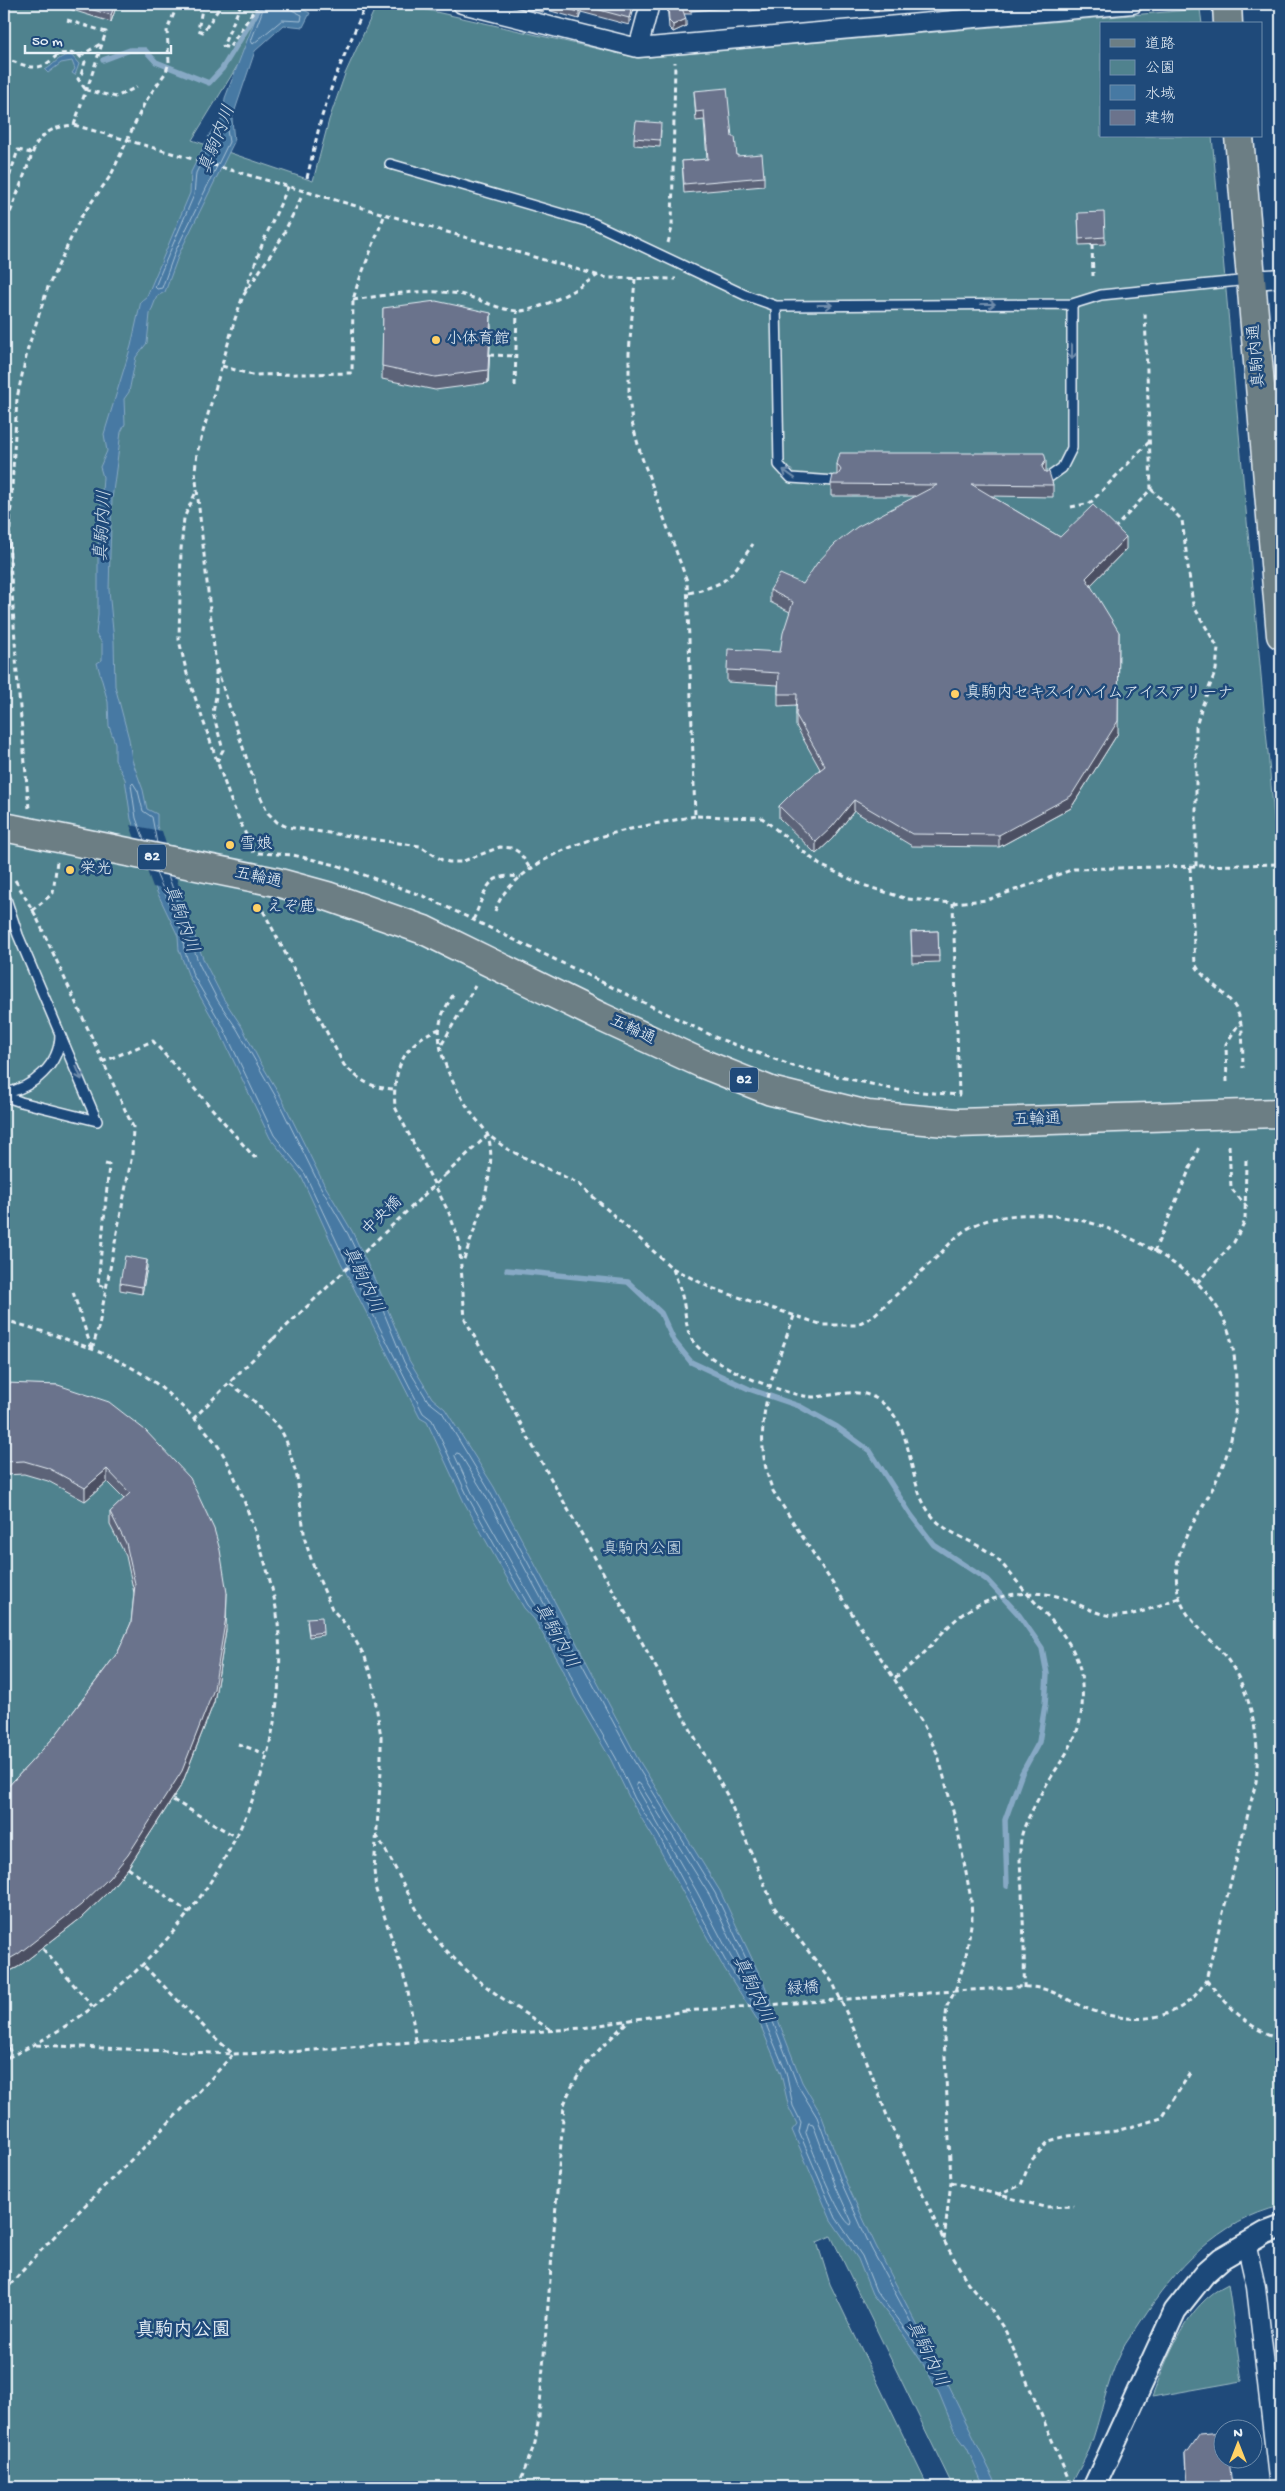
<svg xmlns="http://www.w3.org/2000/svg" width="1285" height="2491" font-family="'Gochi Hand','Klee One',sans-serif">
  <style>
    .green { fill: #50828e; stroke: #9cbac3 }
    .water { fill: #4679a3; stroke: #87a9c5 }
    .pier { fill: #1f4a7a }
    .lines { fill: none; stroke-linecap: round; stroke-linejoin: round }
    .shore { stroke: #a7c1d6; stroke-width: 1 }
    .stream { stroke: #87a9c5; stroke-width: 5.5 }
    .service-casing { stroke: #e8f1f8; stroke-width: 12 }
    .minor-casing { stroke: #e8f1f8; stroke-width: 21 }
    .tertiary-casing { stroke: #e8f1f8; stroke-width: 25 }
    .primary-casing { stroke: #e8f1f8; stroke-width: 31 }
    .trunk-casing { stroke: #e8f1f8; stroke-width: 31 }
    .path { stroke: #e8f1f8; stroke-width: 3; stroke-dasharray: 5 4; stroke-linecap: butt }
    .service { stroke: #1f4a7a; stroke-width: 9 }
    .minor { stroke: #1f4a7a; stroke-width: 18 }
    .tertiary { stroke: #1f4a7a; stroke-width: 21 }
    .primary { stroke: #6c7e84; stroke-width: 28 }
    .trunk { stroke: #6c7e84; stroke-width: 28 }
    .path-bridge { stroke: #e8f1f8; stroke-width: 3; stroke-dasharray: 5 4; stroke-linecap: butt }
    .wall { fill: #5c6378; stroke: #e8f1f8 }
    .shaded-wall { fill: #4b5062; stroke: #e8f1f8 }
    .building { fill: #6b738c; stroke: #e8f1f8 }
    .oneway { stroke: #6f8dac }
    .poi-dot { fill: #ffd166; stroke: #1f4a7a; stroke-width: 2 }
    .labels { text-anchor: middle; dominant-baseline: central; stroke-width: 5; stroke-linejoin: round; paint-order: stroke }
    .shield { fill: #1f4a7a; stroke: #acbfd2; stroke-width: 1 }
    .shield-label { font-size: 15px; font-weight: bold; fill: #e8f1f8 }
    .poi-label { font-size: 16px; fill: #e8f1f8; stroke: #1f4a7a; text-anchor: start }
    .street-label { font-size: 16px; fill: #e8f1f8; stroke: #1f4a7a }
    .park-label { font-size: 16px; fill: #d1e0e8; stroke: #1f4a7a }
    .water-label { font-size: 18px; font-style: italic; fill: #d0dfeb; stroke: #1f4a7a }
    .quarter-label { font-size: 19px; font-weight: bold; fill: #e8f1f8; stroke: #1f4a7a }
  </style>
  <rect width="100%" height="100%" fill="#1f4a7a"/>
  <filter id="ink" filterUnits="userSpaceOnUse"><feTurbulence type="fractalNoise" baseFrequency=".02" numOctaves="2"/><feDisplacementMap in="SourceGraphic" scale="10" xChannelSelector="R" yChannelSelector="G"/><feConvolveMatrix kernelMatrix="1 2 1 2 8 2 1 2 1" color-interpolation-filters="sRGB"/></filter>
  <g filter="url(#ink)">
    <path class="green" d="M4 4H264L250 45 192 140 313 181 329 120 345 74 377 4H401L638 58 1200 9 1202 24H1101V136H1212L1281 895V2206C1219 2220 1175 2269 1141 2321 1135 2331 1126 2341 1121 2352 1106 2383 1101 2418 1089 2450 1083 2463 1076 2475 1070 2487H953L831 2236 817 2242 830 2284 928 2487H4Z
      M1228 2284 1242 2381 1152 2397C1168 2356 1186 2304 1228 2284Z"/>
    <path class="water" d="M261 4H295L296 6 310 13 303 27 284 25 255 51 232 119 234 142 179 254 165 292 157 296 150 314 147 343 136 357 129 392 124 399 125 424 121 432 112 499 110 553 109 590 114 641 115 686 129 739 132 760 143 790 147 809 157 814V826L181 900 204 961 223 998 242 1027 259 1060 280 1095 324 1184 352 1231 379 1289 409 1360 432 1398 445 1409 494 1487 638 1759 720 1891 765 1986 802 2082 821 2114 846 2182 876 2246 936 2361 998 2487H984L967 2448 955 2432 939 2393 923 2364 903 2334 872 2294 858 2259 831 2220 792 2130 797 2124 789 2108 781 2074 760 2024 721 1963 654 1839 631 1801 611 1760 574 1696 563 1669 534 1619 524 1608 464 1502 427 1422 420 1418 338 1257 301 1176 270 1138 218 1028 189 977 179 950 178 936 157 892 131 819 125 779 115 760V743L109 726 108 702 97 663 102 660V643L96 634 98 615V550L103 477 100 467 107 451 104 434 131 346 141 301 147 296 190 193 191 172 211 132 223 118 225 98Z
      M68 55 72 56 79 64 75 75 72 73 75 69 72 61 61 63 48 73 45 70C54 65 58 57 68 55Z"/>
    <path class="pier" d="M130 825 162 831 181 893 153 887Z"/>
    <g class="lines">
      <path class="shore" d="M265 4 251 41 253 44 282 20 301 21 302 15 292 10 291 4
        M226 124 229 142 175 252 162 288 157 289 155 287 159 277 194 195 196 173 215 135Z
        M144 840 136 818 131 785 133 783 138 791 143 811 152 817 157 843
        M156 873 183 934 184 949 193 975 222 1025 274 1135 305 1174 343 1255 423 1413 432 1420 469 1499 528 1605 538 1616 567 1667 579 1694 616 1758 635 1799 659 1836 725 1960 765 2022 786 2072 793 2106 801 2122 799 2132 836 2218 862 2256 876 2291 919 2348 922 2349 923 2345 871 2248 842 2184 817 2117 797 2084 760 1988 715 1893 634 1761 489 1490 442 1412 428 1401 404 1362 375 1291 348 1234 320 1186 276 1097 237 1029 218 1001 199 964 168 875
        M457 1453 460 1454 484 1493 553 1620 552 1624 549 1623 533 1601 474 1497 455 1456Z
        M637 1783 640 1784 710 1896 744 1968 743 1971 740 1970 731 1957 697 1892 636 1786Z
        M809 2123 813 2124 836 2187 852 2222 851 2225C839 2220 812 2149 806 2133Z"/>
      <path class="stream" d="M103 60 130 50H145L156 62 209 83 222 69 262 4
        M507 1270 628 1282 661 1313 674 1341 691 1362 749 1389 799 1406 837 1427 870 1451 911 1515 934 1545 987 1580 1019 1615 1042 1648 1047 1674 1045 1705 1039 1742 1022 1773 1005 1820 1007 1886"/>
      <defs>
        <path id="service" d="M390 164 593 223 745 295 776 306 1072 304 1101 295 1249 280
          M776 306 779 465 791 478 835 481
          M1048 478 1062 468 1072 448V304
          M4 893 18 935 97 1121
          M4 1093C33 1088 60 1065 60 1034
          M4 1096 21 1102 97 1121"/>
        <path id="minor" d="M462 4 638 48 1133 4
          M638 48 650 4
          M1252 280 1281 278
          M1246 2243 1256 2287 1279 2487"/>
        <path id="tertiary" d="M1094 2487 1175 2311 1206 2272 1222 2258 1265 2233 1281 2227"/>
        <path id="primary" d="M4 827 276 882 327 896 424 930 601 1017 701 1063 771 1091 868 1115 957 1123 1281 1113"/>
        <path id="trunk" d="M1227 4 1228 24
          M1239 136 1281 635"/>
      </defs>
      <use href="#service" class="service-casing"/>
      <use href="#minor" class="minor-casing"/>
      <use href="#tertiary" class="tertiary-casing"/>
      <use href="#primary" class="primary-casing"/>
      <use href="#trunk" class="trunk-casing"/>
      <path class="path" d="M203 4 198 30 203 32 222 4
        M241 4 223 46 229 48 258 4
        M67 20 106 32 87 89
        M80 56 102 43
        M4 74 9 60C32 68 40 73 58 54L77 53 85 62 81 75 78 79 86 90
        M74 125 86 90 116 97 137 87
        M307 178 321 119 334 80 366 4
        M4 193 18 150 31 153
        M301 198 281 239 243 296 235 319 197 453 195 471 216 666 256 787 268 813 277 822 287 827 420 846 442 860 449 862H461L500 847 512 848 520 853 531 870
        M4 207 12 209
        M4 229 36 144C47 129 57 127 74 125L607 278 676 279
        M668 243 672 228 675 62
        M1092 245 1093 276
        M635 279 629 353V397L632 423 641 455 687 581 695 816 762 818 820 865 863 885 907 899 953 903 987 900 1074 869 1281 864
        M245 291 263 242 289 185
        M353 300C386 295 418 289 452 293 474 295 496 310 518 311 541 311 579 288 598 275
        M489 355 516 356
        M222 366 252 375 352 373 353 300 357 286 385 214
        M515 386 517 311
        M1151 489 1182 520 1193 605 1218 648 1216 670 1201 709 1196 727V867
        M195 494 184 518 181 549 179 640 187 674 231 801 254 853
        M1071 507 1090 503 1149 442
        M1114 529 1151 489 1145 312
        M689 593C731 583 729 578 753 544
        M216 670V696L213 713 223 750 217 761
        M29 808 17 674 9 542 17 398 28 348 48 287 81 217 111 175 145 102 166 72 169 62 167 30 178 4
        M258 853 293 855 336 865 426 897 717 1038 793 1066 897 1090 959 1095 953 903
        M1190 867 1195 964C1205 982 1224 990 1235 1007 1245 1023 1242 1050 1243 1068
        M15 880 36 916 133 1127 132 1155 99 1325 92 1350
        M259 903 344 1065C361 1081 370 1088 394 1089
        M32 911 53 893 57 861
        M495 911C498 904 501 896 506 891 552 839 631 829 695 816
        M473 920C487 891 484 872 521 877
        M453 995C449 1002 443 1011 441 1019 433 1051 454 1086 470 1111 475 1119 485 1128 488 1136 499 1171 474 1229 463 1262
        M440 1029C404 1040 392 1072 395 1107L449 1213 459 1240 465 1319 531 1443 727 1795 774 1907 833 1983 860 2043 889 2121 944 2241 968 2283 992 2311 1006 2332 1072 2487
        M442 1044 475 986
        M102 1062 153 1041 254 1157 258 1156
        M1227 1082 1226 1044 1240 1022
        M1229 1145 1231 1188 1247 1207
        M105 1164 109 1165 98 1285 107 1287
        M445 1175 488 1135 507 1149 579 1184 672 1268 711 1288 823 1325H856L872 1317C894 1297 915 1277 937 1257 946 1248 954 1238 964 1231 999 1207 1065 1213 1104 1227 1151 1245 1208 1277 1227 1327 1234 1345 1236 1367 1236 1386 1237 1420 1231 1450 1216 1481 1199 1519 1167 1550 1179 1596 1184 1617 1208 1636 1221 1651 1251 1687 1261 1737 1256 1782L1206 1980C1228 2004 1248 2031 1281 2038
        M1154 1252 1199 1147
        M673 1269C676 1278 680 1287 682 1296 686 1310 685 1326 691 1338 703 1363 787 1397 814 1397 837 1396 859 1386 880 1401 918 1429 904 1484 933 1517 947 1534 972 1540 990 1553 1004 1564 1014 1579 1026 1592 1047 1617 1076 1641 1081 1675 1089 1739 1062 1753 1036 1803 1031 1813 1025 1823 1022 1834 1018 1852 1021 1872 1022 1891 1023 1923 1025 1955 1024 1988
        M1197 1283 1234 1242 1245 1221 1246 1160
        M73 1292 92 1350
        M794 1316C773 1375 748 1428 773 1491L922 1722 938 1755 957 1826 971 1899 972 1919 965 1961 955 1991 947 2006 944 2036 951 2182 944 2240
        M4 1320C48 1332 124 1356 159 1386 179 1403 202 1424 218 1446 236 1473 246 1507 257 1537 265 1562 273 1588 277 1614 300 1802 171 1986 4 2059
        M230 1384 253 1400 280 1428 286 1440 297 1477 305 1540 313 1565 332 1609 347 1626 365 1657 372 1679 381 1737V1771L374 1870 376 1890 407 1986 416 2040
        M193 1419 273 1339
        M895 1678C906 1669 917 1660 927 1650 941 1634 955 1617 974 1607 999 1594 1032 1589 1060 1597 1078 1602 1094 1615 1114 1616 1136 1617 1158 1605 1179 1598
        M238 1744 266 1754
        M173 1800 236 1837
        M376 1835C395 1863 406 1894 425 1923 454 1968 505 2002 550 2029
        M128 1868 189 1913
        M43 1949 92 2006
        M863 1998C905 1995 947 1991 989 1989 1005 1988 1023 1985 1039 1988 1056 1991 1072 2003 1088 2009 1131 2025 1182 2024 1206 1980
        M4 2039 12 2055
        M36 2045 233 2054 277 2053 582 2028 685 2011
        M951 2182 1044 2207 1074 2206
        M997 2196 1021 2185 1030 2162 1049 2141 1067 2136 1116 2131 1162 2118 1190 2073
        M4 2292C75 2208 161 2137 233 2054L211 2034 143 1965
        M518 2487 535 2443 539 2417 564 2105C577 2067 602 2048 629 2020"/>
      <use href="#service" class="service"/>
      <use href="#minor" class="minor"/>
      <use href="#tertiary" class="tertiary"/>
      <use href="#primary" class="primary"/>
      <use href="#trunk" class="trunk"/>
      <path class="path-bridge" d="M273 1339 445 1175
        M685 2011 863 1998"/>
    </g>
    <path class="wall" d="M69 4H117L111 22 69 9Z
      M517 4H634V9L629 25 581 12 579 19 544 9 543 12 517 6Z
      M667 4H784H767V9L749 11V6L691 11V14H684L686 26 673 32 669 28Z
      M873 4H936L907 5V9L873 12Z
      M694 91 732 137 737 156 764 177V186L684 193 682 161 707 159 704 120 696 121Z
      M661 130 660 147 634 145V138Z
      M1078 213 1105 237V244L1079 245Z
      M383 308 491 326 488 383 435 390 382 379Z
      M837 464 1046 472 1053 485V497L991 496 1060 537 1126 549 1091 585 1118 733 1071 808 999 847 912 846 854 811 832 839 816 854 779 818V806L820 769 796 726V705L778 706V685L727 682V670L780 652 790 612 770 602V590L803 584 915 496H831V484L837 475Z
      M938 931 939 962 912 963 911 932Z
      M147 1267 142 1294 120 1290V1283Z
      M4 1384 58 1385 226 1630 214 1702 182 1784 128 1868 109 1891 81 1918 18 1967 4 1974V1791L55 1736 118 1652 131 1623 134 1593 126 1556 110 1525V1512L124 1499 107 1482 85 1501 48 1481 24 1474 4 1475Z
      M307 1622 323 1632V1635L309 1637Z
      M1281 2272V2311L1279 2285V2273Z
      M1186 2454 1232 2487H1187Z"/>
    <path class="shaded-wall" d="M115 4H117L111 22V15Z
      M633 4 634 9 629 25V18Z
      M581 5V12L579 19V12Z
      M686 19V26L673 32V25Z
      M6 117V126L4 132V122Z
      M9 131V140L4 156V147Z
      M491 313V326L488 383V370Z
      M1046 460V472L1042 479V467Z
      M1126 537V549L1086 590V578Z
      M1119 632 1118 733 1071 808 999 847V835Z
      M854 800V811L832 839 816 854V842Z
      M147 1260V1267L142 1294V1287Z
      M107 1469V1482L85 1501V1488Z
      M227 1593 226 1630 214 1702 182 1784 128 1868 109 1891 81 1918 18 1967 4 1974V1962Z"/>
    <path class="building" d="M72 4H115L111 15Z
      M548 4H633L629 18 581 5 579 12Z
      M668 4H696H691V7L682 8 686 19 673 25 669 21Z
      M727 88 732 137H735L737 156 762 154 764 177 684 184 682 161 708 159 704 111 696 112 694 91Z
      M636 121 661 123 660 140 634 138Z
      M4 129 9 131 4 147Z
      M1104 212 1105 237 1079 239 1078 213Z
      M436 301 491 313 488 370 435 377 382 366 383 308Z
      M840 453H1044L1046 460 1042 467 1045 472H1049L1053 485 971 484 1060 537 1093 505 1126 537 1086 578 1119 632 1118 721 1071 796 999 835 912 834 854 800 832 827 816 842 779 806 796 789 825 766 796 715 797 694H778L779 673 727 670 728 649 780 652 783 633 793 602 770 590 780 574 803 584 817 563 835 544 857 527 937 485 831 484 833 475H838L841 470 837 464Z
      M938 931 939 956H912L911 932Z
      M125 1256 147 1260 142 1287 120 1283Z
      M6 1383 58 1385 109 1402 145 1430 190 1478 214 1529 220 1550 227 1593 226 1617 214 1689 182 1771 128 1855 109 1878 81 1905 18 1954 4 1962V1791L55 1736 118 1652 131 1623 135 1584 126 1543 110 1512 130 1493 107 1469 85 1488 48 1468 24 1461 4 1462V1384Z
      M322 1617 323 1632 309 1634 307 1618Z
      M1281 2272V2298L1279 2273Z
      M1222 2432V2458H1229L1232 2487H1188L1186 2454 1200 2434Z"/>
    <defs><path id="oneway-shaft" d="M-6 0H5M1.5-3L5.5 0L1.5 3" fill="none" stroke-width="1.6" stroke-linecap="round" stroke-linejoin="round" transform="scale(1.25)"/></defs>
    <g class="oneway">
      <use href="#oneway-shaft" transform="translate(988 304)"/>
      <use href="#oneway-shaft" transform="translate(825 305)"/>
      <use href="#oneway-shaft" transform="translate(1072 352) rotate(90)"/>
      <use href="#oneway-shaft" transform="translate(789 474) rotate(-144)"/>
      <use href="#oneway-shaft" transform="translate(79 1073) rotate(68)"/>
    </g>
  </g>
  <g class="poi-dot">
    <circle cx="436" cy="340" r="5"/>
    <circle cx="955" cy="694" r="5"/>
    <circle cx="230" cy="845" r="5"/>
    <circle cx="70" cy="870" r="5"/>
    <circle cx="257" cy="908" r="5"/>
  </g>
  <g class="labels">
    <g class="shield">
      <rect x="138" y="844.5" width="28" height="25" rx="4"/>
      <rect x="730" y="1067.5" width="28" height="25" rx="4"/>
    </g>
    <g class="shield-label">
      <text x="152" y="857">82</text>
      <text x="744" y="1080">82</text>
    </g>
    <g class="poi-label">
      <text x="446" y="340">小体育館</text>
      <text x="965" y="694">真駒内セキスイハイムアイスアリーナ</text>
      <text x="240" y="845">雪娘</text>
      <text x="80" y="870">栄光</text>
      <text x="267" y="908">えぞ鹿</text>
    </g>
    <g class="street-label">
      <text transform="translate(1258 356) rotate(-95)">真駒内通</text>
      <text transform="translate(258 879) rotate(12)">五輪通</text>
      <text transform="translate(632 1031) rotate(25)">五輪通</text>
      <text transform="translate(1037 1121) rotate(-2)">五輪通</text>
      <text transform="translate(383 1217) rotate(-44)">中央橋</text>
      <text transform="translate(803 1990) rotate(-4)">緑橋</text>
    </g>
    <g class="park-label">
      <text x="642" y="1550">真駒内公園</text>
    </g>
    <g class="water-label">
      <text transform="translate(218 140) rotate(-69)">真駒内川</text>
      <text transform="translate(104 526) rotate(-87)">真駒内川</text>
      <text transform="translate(180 919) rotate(70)">真駒内川</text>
      <text transform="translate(362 1280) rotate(65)">真駒内川</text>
      <text transform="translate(555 1636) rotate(61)">真駒内川</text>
      <text transform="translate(752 1990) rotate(65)">真駒内川</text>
      <text transform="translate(926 2354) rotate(64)">真駒内川</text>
    </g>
    <g class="quarter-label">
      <text x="183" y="2331">真駒内公園</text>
    </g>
  </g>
  <rect width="1285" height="2491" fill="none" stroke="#1f4a7a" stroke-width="20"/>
  <rect x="10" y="10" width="1265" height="2471" fill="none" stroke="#e8f1f8" stroke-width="2" filter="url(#ink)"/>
  <rect x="1100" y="22" width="162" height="115" fill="#1f4a7a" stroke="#6f8dac"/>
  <rect x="1110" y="39" width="25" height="8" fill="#6c7e84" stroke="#6f8dac"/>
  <text x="1145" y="48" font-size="15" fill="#e8f1f8">道路</text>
  <rect x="1110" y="60" width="25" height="15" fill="#50828e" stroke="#6f8dac"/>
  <text x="1145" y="72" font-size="15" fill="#e8f1f8">公園</text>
  <rect x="1110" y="85" width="25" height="15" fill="#4679a3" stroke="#6f8dac"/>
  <text x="1145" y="98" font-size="15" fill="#e8f1f8">水域</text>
  <rect x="1110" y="110" width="25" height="15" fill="#6b738c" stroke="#6f8dac"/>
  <text x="1145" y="122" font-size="15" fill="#e8f1f8">建物</text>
  <g transform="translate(1238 2444)"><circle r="24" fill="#1f4a7a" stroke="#6f8dac"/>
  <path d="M0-4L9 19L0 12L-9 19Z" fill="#ffd166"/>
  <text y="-8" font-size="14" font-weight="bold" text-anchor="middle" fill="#e8f1f8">N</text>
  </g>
  <path d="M25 45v8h146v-8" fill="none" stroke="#e8f1f8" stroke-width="2.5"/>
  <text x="32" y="45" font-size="15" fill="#e8f1f8" stroke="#1f4a7a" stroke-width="4" paint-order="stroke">50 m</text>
</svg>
